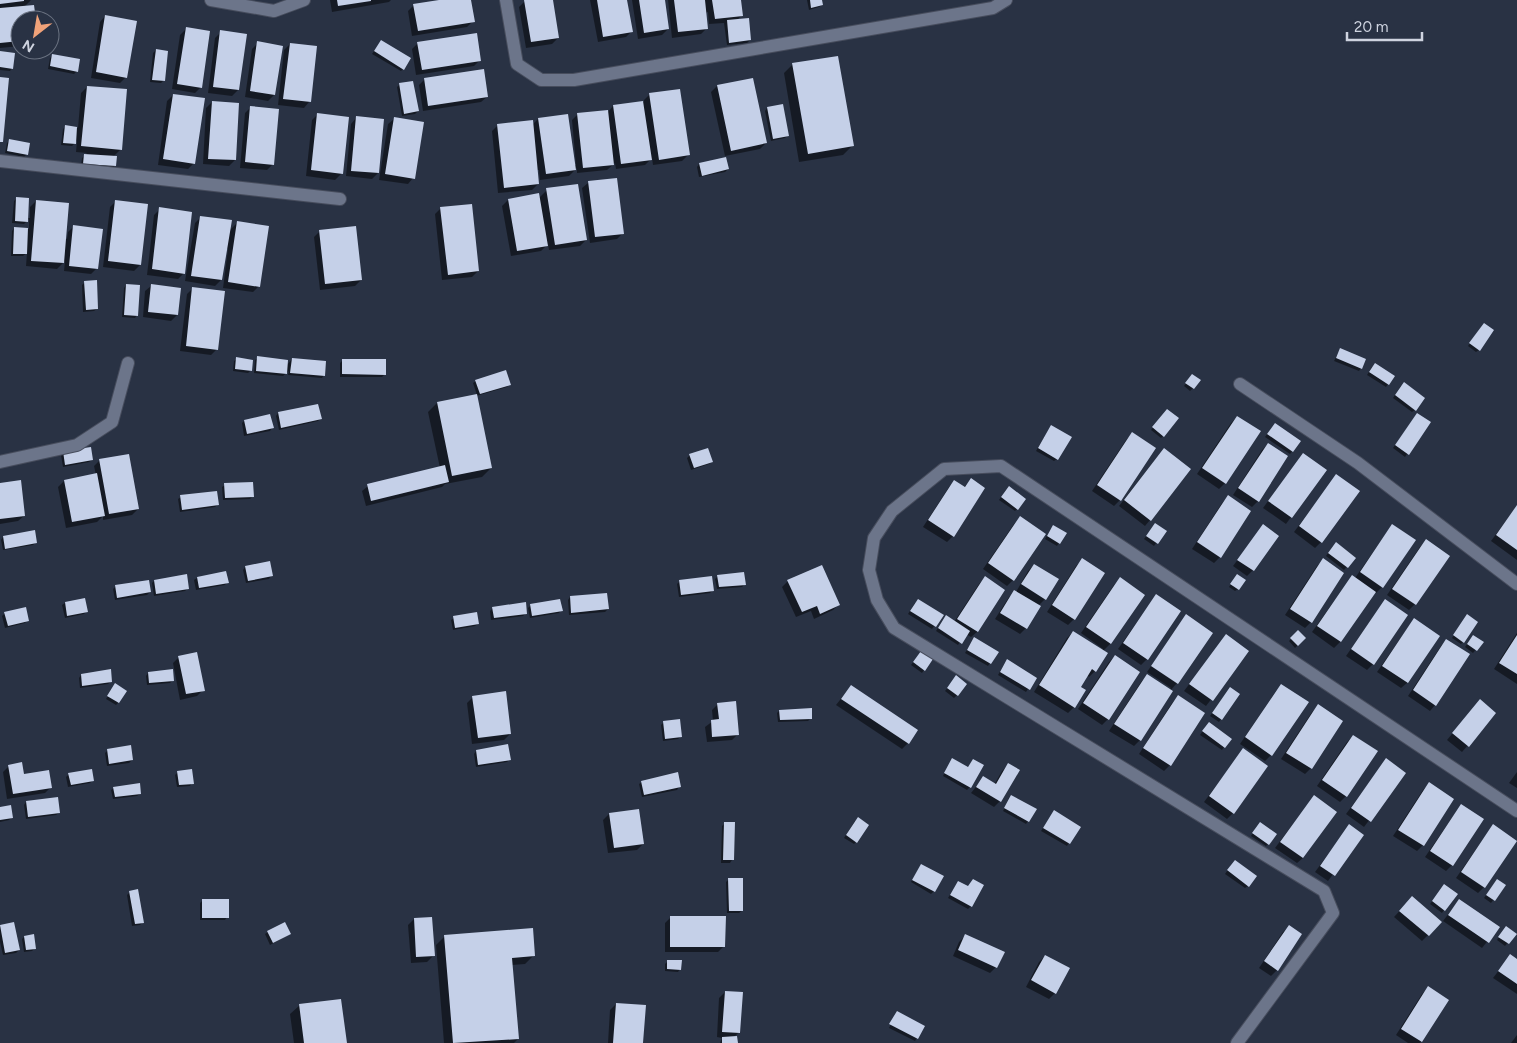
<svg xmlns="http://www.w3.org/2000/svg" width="1517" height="1043" font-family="Figtree,sans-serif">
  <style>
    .shadow { fill: #0007 }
    .building { fill: #c5d0e8 }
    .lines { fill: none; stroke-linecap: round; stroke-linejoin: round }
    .minor-casing { stroke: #474d5d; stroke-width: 14 }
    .minor { stroke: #6c758a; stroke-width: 12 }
  </style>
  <rect width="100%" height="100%" fill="#293244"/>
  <path class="shadow" d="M0 0H31L24 7 35 20H20V46L0 48Z
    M330 0H391L389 2 332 12Z
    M447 0H470L473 21 467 27 412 36 408 11 414 5Z
    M530 0H551L558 38 552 44 526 48 519 7 525 1Z
    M590 0H626L631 32 626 37 598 42Z
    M632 0H663L668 29 662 35 638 39Z
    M668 0H739L741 16 736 21 750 40 747 43 727 45 724 23 709 24 708 12 705 13 707 28 701 34 672 38Z
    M807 0H821L822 5 819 7 809 10Z
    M105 16 126 77 120 83 91 78 100 22Z
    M186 29 201 87 195 93 172 89 180 35Z
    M221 32 238 90 232 96 208 93 215 38Z
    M258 43 274 95 268 101 245 97 252 49Z
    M418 43 480 60 474 66 416 75 412 49Z
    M290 44 309 102 304 108 278 105 284 50Z
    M379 44 403 69 401 71 372 54Z
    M156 50 164 80 161 83 150 82 153 53Z
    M0 52 12 68 10 71 0 70Z
    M53 55 77 71 74 74 48 69 50 58Z
    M793 64 852 146 843 155 799 162 784 73Z
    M425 79 487 97 481 102 423 111 419 85Z
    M400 84 418 111 415 114 402 116 397 87Z
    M717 86 766 143 760 149 725 156 711 92Z
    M87 87 121 149 113 157 115 165 113 168 81 166 82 158 87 153 76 152 77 141 72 146 61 145 63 129 65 127 78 128 81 93Z
    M650 94 688 155 682 161 653 165 652 158 645 165 616 169 615 163 607 170 577 173V168L569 176 540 180 539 170H537L538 184 532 190 498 193 492 131 498 125H532L538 119 574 165H576L572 120 578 114 608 112 613 106 644 102V100Z
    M173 95 194 163 188 169 158 165 167 101Z
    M212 102 235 160 229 166 203 164 206 108Z
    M251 107 273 164 267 170 240 168 245 113Z
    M767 108 787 136 785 138 771 141 765 111Z
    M318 114 341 174 335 180 306 176 312 120Z
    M356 118 378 173 372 179 346 176 351 124Z
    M394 119 413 178 408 184 379 180 388 124Z
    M10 140 27 154 24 157 5 153 7 143Z
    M699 164 728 169 725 172 699 177 697 167Z
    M616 179 623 233 617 239 590 243 582 188 588 183Z
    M547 190 586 240 580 246 549 250 548 244 541 251 511 256 502 206 508 200 538 194 539 198Z
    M16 199 27 218H30V207L36 201 65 239H67L68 232 74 226 97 268 91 274 64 271 65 261 57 269 26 266 27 253 23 256H11L12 231 14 228 29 229V219L24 224 12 223 14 201Z
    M116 201 140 265 134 271 103 267 110 207Z
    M441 208 478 271 472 277 442 280 435 214Z
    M160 209 184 273 178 279 147 275 154 215Z
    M201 217 229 231 237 223 259 286 253 292 223 288 228 249 226 248 221 280 215 286 185 281 195 223Z
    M320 231 361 280 355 286 320 290 314 237Z
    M85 282 97 309 94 311 83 312 82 285Z
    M126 285 137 315 135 318 122 317 124 288Z
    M151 286 177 315 171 321 143 317 145 291Z
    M193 288 217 349 211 355 180 351 187 294Z
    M1482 327 1479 350 1476 352 1468 346Z
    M1340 350 1361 368 1359 371 1334 361Z
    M258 358 287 365 292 359 324 375 322 378 288 375 289 371 283 376 254 373 255 360Z
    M237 359 251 370 248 373 233 371 234 361Z
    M343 360 385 374 382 377H340V363Z
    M1372 367 1388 384 1386 387 1367 375Z
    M1190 378 1193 388 1190 391 1184 386Z
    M476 381 509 384 507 387 476 396 491 468 482 477 445 484 442 487 366 506 362 491 368 486 440 468 428 412 437 403 477 395 473 383Z
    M1401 386 1415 410 1412 412 1393 398Z
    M317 405 320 419 318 421 279 430 276 416 278 413Z
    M1165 413 1163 436 1161 438 1151 430Z
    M1237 417 1225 483 1219 489 1197 474 1231 423Z
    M1415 417 1429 422 1405 457 1393 448Z
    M244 421 272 428 270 431 244 436 242 423Z
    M1272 428 1299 442 1290 454 1265 437Z
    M1049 429 1057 459 1054 461 1036 451Z
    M1132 434 1120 500 1114 506 1092 491 1126 440Z
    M1268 444 1258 501 1252 507 1233 495 1262 450Z
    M64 453 92 460 89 462 63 467 61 455Z
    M1303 454 1325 470 1286 524 1263 508Z
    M690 455 712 462 709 464 691 470 687 458Z
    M1158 456 1150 520 1145 526 1119 506Z
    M100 460 138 509 132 515 103 520V516L97 522 66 528 58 487 64 481 96 475 94 466Z
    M1336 476 1321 542 1315 548 1294 532Z
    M971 480 953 536 947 542 923 527 949 487 955 481 964 487Z
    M0 484 24 516 18 521 0 524Z
    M225 485 253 496 250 499 223 500 222 487Z
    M1006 490 1017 509 1015 511 999 500Z
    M181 497 218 504 215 507 180 512 178 499Z
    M1228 497 1220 557 1214 563 1192 549 1222 503Z
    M1517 506V560L1491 541Z
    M1020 518 1044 535 1013 580 1007 586 983 569 1014 524Z
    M1263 526 1253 570 1247 576 1233 566Z
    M1393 526 1382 587 1376 593 1375 592 1340 642 1334 648 1312 632 1347 583 1355 578 1387 532Z
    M1153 527 1165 531 1154 546 1144 539Z
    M1051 529 1059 543 1057 546 1045 539Z
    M3 537 36 542 33 545 3 550 1 540Z
    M1426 541 1415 604 1409 610 1387 595 1420 547Z
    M1333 546 1354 558 1344 570 1326 556Z
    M1082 560 1103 573 1074 619 1068 625 1047 612 1076 566Z
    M1323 560 1342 573 1311 622 1305 628 1285 615 1317 566Z
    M1034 565 1045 599 1038 606 1026 628 1020 634 995 619 1009 597 1016 592 1028 571Z
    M245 567 271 576 269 579 246 583 243 570Z
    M225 572 227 582 225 585 196 590 194 580 197 578Z
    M718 576 745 584 742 587 717 589 715 579Z
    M985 578 1004 590 977 632 971 637 966 634 958 645 936 631 943 620 954 622 979 584Z
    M1235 578 1238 589 1235 591 1229 587Z
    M1120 579 1143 595 1110 644 1103 651 1095 671 1089 677 1087 675 1079 687 1074 707 1068 713 1034 692 1067 638 1073 632 1102 651 1103 649 1081 633 1114 585Z
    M154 581 188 588 185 591 154 596 152 583Z
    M680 581 712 591 710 593 679 597 677 584Z
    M788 581 839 604 833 610 814 619 811 611 796 617 782 587Z
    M116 586 150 592 147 595 115 600 113 589Z
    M1156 596 1179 611 1147 659 1141 665 1118 649 1151 602Z
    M570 597 608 609 605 612 569 615 568 600Z
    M1386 601 1373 664 1367 670 1346 656 1380 607Z
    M65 603 86 612 84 614 65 618 62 605Z
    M915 603 942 616 932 629 908 614Z
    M531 605 561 610 559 613 530 618 528 608Z
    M493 608 526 613 523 616 491 620 490 611Z
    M5 613 27 620 25 623 5 628 2 616Z
    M454 618 478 624 475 626 453 630 451 620Z
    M1465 619 1463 642 1461 644 1452 638Z
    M1414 620 1438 636 1407 683 1401 688 1377 672 1409 626Z
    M1181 622 1177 683 1170 691 1171 692 1140 740 1134 746 1109 731 1141 682 1147 676 1169 690 1171 688 1147 672Z
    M1298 632 1305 638 1295 648 1289 641Z
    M1517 633V684L1494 669Z
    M1226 636 1248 651 1206 706 1184 691Z
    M974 639 997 652 988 666 965 653Z
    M1471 639 1482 642 1473 653 1465 647Z
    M1446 640 1435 705 1430 711 1408 696 1441 646Z
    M921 652 924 670 922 673 911 665Z
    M1115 656 1139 672 1108 719 1102 725 1078 709 1109 662Z
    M179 657 203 690 197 696 180 700 173 663Z
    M1005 663 1035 678 1026 692 998 675Z
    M148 673 173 680 170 683 147 685 146 676Z
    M81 675 111 681 108 684 80 688 79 678Z
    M954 680 957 695 954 698 945 691Z
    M1282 685 1271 755 1265 761 1240 744 1276 691Z
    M851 686 908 743 902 749 836 705Z
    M113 688 118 703 116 705 106 699Z
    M1228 691 1221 719 1219 722 1210 716Z
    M473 697 510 734 504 740 472 744 467 703Z
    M1178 697 1170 765 1164 771 1139 754 1172 703Z
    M718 704 738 734 732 740 707 742 705 727 713 721 712 710Z
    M1318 706 1341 721 1311 768 1305 774 1281 759 1312 712Z
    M1474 707 1495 714 1462 752 1447 740Z
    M779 711 811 718 808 721 778 722 777 713Z
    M663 723 681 736 678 739 663 741 661 725Z
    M1206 726 1224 747 1222 750 1200 735Z
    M1353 736 1346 796 1340 802 1317 786 1347 742Z
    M108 750 132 760 129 763 107 766 105 753Z
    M1243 750 1233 813 1227 819 1204 802Z
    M476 751 510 759 507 762 476 767 474 754Z
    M973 760 970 787 967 790 943 776 950 763 967 768Z
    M1386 760 1405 773 1364 827 1346 814Z
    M1008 765 1000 801 994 807 971 793 983 778 994 785 1002 771Z
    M9 766 23 776 51 787 45 793 7 799 3 772Z
    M178 772 192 783 190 786 177 787 175 775Z
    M1517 772V788L1509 783Z
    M69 774 93 780 90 783 68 787 66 777Z
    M642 782 679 787 677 790 642 797 639 784Z
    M1429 784 1423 845 1417 851 1393 836 1423 790Z
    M114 788 140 794 137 796 113 799 111 790Z
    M1314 796 1303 858 1297 863 1275 848Z
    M1011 797 1028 821 1026 824 1003 811Z
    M26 802 59 813 56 815 26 819 24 805Z
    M1461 806 1482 820 1452 865 1446 871 1425 857 1456 812Z
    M0 808 12 817 9 820 0 822Z
    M1054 812 1079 827 1067 846 1041 831Z
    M609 814 643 844 637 850 608 853 603 820Z
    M855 821 856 842 854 844 844 838Z
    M725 823 732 860 730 863H721L722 826Z
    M1257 826 1268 844 1266 846 1251 836Z
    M1349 826 1362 835 1328 881 1315 872Z
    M1493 826 1484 887 1478 893 1456 878 1488 832Z
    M1232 864 1248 886 1245 888 1225 874Z
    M921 865 934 891 931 894 911 882Z
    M729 879 742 911 739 913H727L726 882Z
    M958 882 971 906 968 909 948 898Z
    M1495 883 1504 885 1491 903 1484 898Z
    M1442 889 1444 910 1442 913 1430 904Z
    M130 892 143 922 140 925 132 926 127 895Z
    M203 900 227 917 225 920H200V903Z
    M1459 900 1498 928 1482 948 1443 921Z
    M1407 903 1441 922 1422 941 1394 917Z
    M671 917 724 946 718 952H665V923Z
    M414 919 433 956 427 962 411 963 408 925Z
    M13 924 19 950 16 953 3 955 0 942V927Z
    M1289 927 1301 935 1277 970 1271 976 1259 968 1283 932Z
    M1504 930 1515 934 1505 946 1497 940Z
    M268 932 290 934 270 945 265 934Z
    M445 936 534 955 525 964 512 965 518 1039 514 1043H444L436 945Z
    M965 936 996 967 990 973 953 956 959 942Z
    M24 937 35 948 32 951 24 952 22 939Z
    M1045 956 1055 993 1049 999 1026 987 1039 962Z
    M1510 956 1517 961V994L1493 978Z
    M668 961 680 969 678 972 665 971V964Z
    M1428 988 1447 1000 1421 1042 1420 1043H1408L1396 1035 1422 994Z
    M725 992 739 1032 733 1038 736 1043H720L722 1038 717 1037 719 998Z
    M616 1004 642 1043H608L610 1010Z
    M300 1005 346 1043H294L290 1014Z
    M896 1014 917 1038 915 1041 889 1028Z
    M1517 1035V1043H1511Z"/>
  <path class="building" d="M0 0H24V1L0 4Z
    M337 0H371V1L338 6Z
    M439 0H471L475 22 418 31 413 4Z
    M524 0H553L559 38 531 42Z
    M597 0H627L633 32 603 37Z
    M639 0H665L669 29 644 33Z
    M674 0H705L708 29 678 32Z
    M712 0H741L743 16 715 19Z
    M810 0H822L823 5 811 8Z
    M34 5 36 20H20V41L0 43V8Z
    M105 15 137 21 127 78 96 72Z
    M749 18 751 40 729 43 727 20Z
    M186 27 210 31 202 88 177 84Z
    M220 30 247 34 239 90 213 87Z
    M477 33 481 61 422 70 417 42Z
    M381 40 411 58 404 70 374 51Z
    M257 41 283 46 275 95 250 91Z
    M290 43 317 46 311 102 283 99Z
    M156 49 168 51 165 81 152 80Z
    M0 51 15 53 13 69 0 67Z
    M52 54 80 59 78 72 50 66Z
    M838 56 854 146 808 154 792 63Z
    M484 69 488 97 428 106 424 78Z
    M0 77 9 78 3 142H0Z
    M753 78 767 143 731 151 717 85Z
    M413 81 419 111 404 114 399 83Z
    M87 86 127 89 122 150 81 146Z
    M680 89 690 155 659 160 649 93Z
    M173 94 205 98 195 164 163 159Z
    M212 101 239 103 236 160 208 159Z
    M643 101 652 160 621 164 613 105Z
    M783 104 789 136 773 139 767 107Z
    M250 106 279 109 274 165 245 162Z
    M608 110 614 165 583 168 577 113Z
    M317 113 349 117 343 174 311 170Z
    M568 114 576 170 546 174 538 118Z
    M356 116 384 119 379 173 351 171Z
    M394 117 424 122 415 179 385 174Z
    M533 120 539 184 504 188 497 124Z
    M65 125 77 127 76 144 63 143Z
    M9 139 30 143 28 155 7 151Z
    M84 154 117 156 116 166 83 164Z
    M726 157 729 169 702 176 699 163Z
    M617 178 624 234 595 237 588 181Z
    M578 184 587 240 555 245 546 188Z
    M539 193 548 246 517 251 508 199Z
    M16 197 29 198 28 222 15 221Z
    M36 200 69 203 64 263 31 261Z
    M115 200 148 204 141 265 108 261Z
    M472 204 479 271 448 275 440 207Z
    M159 207 192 212 185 274 152 269Z
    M200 216 232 220 222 280 191 276Z
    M237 221 269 226 260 287 228 282Z
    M73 225 103 229 98 269 69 266Z
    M356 226 362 280 325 284 319 230Z
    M14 227 28 228 27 254H13Z
    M97 280 98 309 86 310 84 281Z
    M126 284 140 285 138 316 124 315Z
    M151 284 181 288 178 315 148 312Z
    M192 287 225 291 218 350 186 346Z
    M1484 323 1494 330 1480 351 1469 343Z
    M1340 348 1366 359 1362 369 1336 358Z
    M257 356 288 360 287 374 256 371Z
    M236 357 253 360 252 371 235 369Z
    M292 358 326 361 325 376 290 373Z
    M342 359H386V375L342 374Z
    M1375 363 1395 376 1389 385 1369 372Z
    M506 370 511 385 480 394 475 380Z
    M1192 374 1201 380 1194 389 1185 383Z
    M1404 382 1425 398 1416 411 1395 395Z
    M477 394 492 468 452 476 437 402Z
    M318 404 322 419 281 428 278 412Z
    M1167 409 1179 418 1164 437 1152 427Z
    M1417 413 1431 422 1409 455 1395 445Z
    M270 414 274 428 247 434 244 420Z
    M1237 416 1261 431 1226 484 1202 468Z
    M1275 423 1301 441 1293 452 1267 434Z
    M1051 425 1072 437 1058 460 1038 448Z
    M1132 432 1156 448 1121 501 1097 485Z
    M1268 443 1288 456 1259 502 1238 488Z
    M91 447 93 460 65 465 63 451Z
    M708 448 713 462 694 468 689 454Z
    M1164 448 1191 469 1151 521 1124 500Z
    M1303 453 1327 470 1292 518 1268 501Z
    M129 454 139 509 109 514 99 459Z
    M445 465 449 482 371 501 367 484Z
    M97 473 105 516 72 522 64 480Z
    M1336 474 1360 491 1322 543 1299 526Z
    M971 478 985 488 954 537 928 520 954 480 965 487Z
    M21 480 25 516 0 519V483Z
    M253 482 254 497 225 498 224 483Z
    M1009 486 1026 499 1018 510 1001 497Z
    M217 491 219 505 182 510 180 495Z
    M1228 495 1251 511 1221 558 1197 542Z
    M1517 505V550L1496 535Z
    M1020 516 1046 534 1014 581 988 563Z
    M1155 523 1167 531 1158 544 1146 536Z
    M1263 524 1279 536 1254 571 1237 560Z
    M1392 524 1416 540 1383 588 1360 572Z
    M1053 525 1067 533 1060 544 1047 536Z
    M35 530 37 543 5 549 3 536Z
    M1426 539 1450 556 1416 605 1392 589Z
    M1336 542 1356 558 1348 568 1328 553Z
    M1082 558 1105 573 1075 620 1052 605Z
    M1323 558 1344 573 1312 623 1290 609Z
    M270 561 273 576 248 581 245 566Z
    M1034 564 1059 579 1046 600 1021 584Z
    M822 565 840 605 820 614 817 606 802 612 787 580Z
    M226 571 229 583 199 588 197 577Z
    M744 572 746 585 719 587 717 575Z
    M187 574 189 589 156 594 154 580Z
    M1237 574 1246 580 1239 590 1230 584Z
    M1352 575 1376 592 1341 642 1317 626Z
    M712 576 714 591 681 595 679 580Z
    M985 576 1005 590 978 632 957 619Z
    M1120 577 1145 595 1111 644 1086 627Z
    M149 580 151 592 117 598 115 585Z
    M1014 590 1041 606 1027 629 1000 613Z
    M607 593 609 609 571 613 570 596Z
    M1156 594 1181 611 1148 660 1123 643Z
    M85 598 88 612 67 616 65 602Z
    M560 599 563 611 532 616 530 604Z
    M918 599 944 615 936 627 910 611Z
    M1385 599 1408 615 1374 665 1351 649Z
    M526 602 527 614 494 618 492 607Z
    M26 607 29 621 8 626 4 612Z
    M477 612 479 624 455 628 453 616Z
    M1186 614 1213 633 1178 684 1151 666Z
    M1467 614 1478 622 1464 643 1453 635Z
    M946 615 970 631 962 644 938 628Z
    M1414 618 1440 636 1408 683 1382 666Z
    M1298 630 1306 638 1298 646 1290 638Z
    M1073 631 1108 653 1096 672 1092 669 1081 687 1086 690 1075 708 1039 685Z
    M1226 634 1249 651 1213 701 1189 684Z
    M1473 635 1484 642 1477 651 1467 644Z
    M1517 635V674L1499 663Z
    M974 637 999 652 991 664 967 650Z
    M1446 639 1470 654 1436 706 1413 690Z
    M921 651 933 659 925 671 913 662Z
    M197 652 205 691 186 694 178 656Z
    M1115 655 1140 672 1109 720 1083 703Z
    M1007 659 1037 678 1030 690 1000 672Z
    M111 669 112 682 82 686 81 674Z
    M173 669 174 681 149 683 148 672Z
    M1147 674 1173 691 1141 741 1114 724Z
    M956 675 967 684 958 696 947 688Z
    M115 683 127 691 119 703 107 696Z
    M1281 684 1309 702 1272 756 1245 737Z
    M851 685 918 730 909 744 841 699Z
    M1230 687 1240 694 1222 720 1212 713Z
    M506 691 511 734 478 738 472 696Z
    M1178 695 1205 713 1171 766 1143 748Z
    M1480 699 1496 713 1469 747 1452 733Z
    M736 701 739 735 712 737 711 720 719 719 717 703Z
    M1318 704 1343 721 1312 769 1286 753Z
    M812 708V719L780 720 779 710Z
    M680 719 682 737 665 739 663 721Z
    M1209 722 1232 739 1225 748 1202 731Z
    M1353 735 1378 751 1347 797 1322 780Z
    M508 744 511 760 478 765 476 750Z
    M131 745 133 760 109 764 107 749Z
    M1243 748 1268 766 1234 814 1209 796Z
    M952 758 968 767 973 759 984 765 971 788 944 773Z
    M1386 758 1406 773 1371 822 1351 808Z
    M22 762 24 774 49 770 52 788 13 794 8 765Z
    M1008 763 1020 770 1001 802 976 787 983 776 996 784Z
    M92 769 94 781 71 785 68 773Z
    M192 769 194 784 179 785 177 771Z
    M678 772 681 787 644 795 641 781Z
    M1429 782 1454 799 1424 846 1398 830Z
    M140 783 141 794 115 797 113 787Z
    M1011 795 1037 809 1029 822 1004 808Z
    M1314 795 1337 812 1303 858 1280 842Z
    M58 797 60 813 28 817 26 801Z
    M1461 804 1484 819 1453 866 1430 851Z
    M11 805 13 818 0 820V807Z
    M639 809 644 844 614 848 609 813Z
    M1054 810 1081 827 1070 844 1043 828Z
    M858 817 869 825 857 843 846 835Z
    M724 822H735L734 860H723Z
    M1260 822 1277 834 1269 845 1252 833Z
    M1349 824 1364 835 1335 876 1320 866Z
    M1493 824 1517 841 1485 888 1461 872Z
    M1235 860 1257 876 1249 887 1227 870Z
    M921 864 944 876 935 892 912 880Z
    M728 878H743V911H729Z
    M973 879 984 885 972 907 950 895 958 881 968 886Z
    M1497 879 1506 885 1495 901 1486 895Z
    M1444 884 1458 894 1445 911 1432 901Z
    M138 889 144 923 135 924 129 891Z
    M1412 896 1442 922 1429 936 1399 911Z
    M202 899H229V918H202Z
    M1459 899 1500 927 1489 943 1448 915Z
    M670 916H726L725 947H670Z
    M432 917 435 956 416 957 414 918Z
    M14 922 20 950 5 953 0 925Z
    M285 922 291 934 273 943 267 931Z
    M1289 925 1302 934 1278 971 1264 961Z
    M1506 926 1517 934 1509 944 1498 937Z
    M533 928 535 956 512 958 519 1039 453 1043 444 935Z
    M34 934 36 949 26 950 24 936Z
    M965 934 1005 952 997 968 958 950Z
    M1510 954 1517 959V984L1498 971Z
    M1045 955 1070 968 1056 994 1031 980Z
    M667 960H682L681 970 667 969Z
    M1428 986 1449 1000 1422 1042 1401 1029Z
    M725 991 743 992 740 1033 722 1032Z
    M341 999 347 1043H304L299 1004Z
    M616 1003 646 1005 643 1043H613Z
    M897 1011 925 1026 918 1039 889 1024Z
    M737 1036 738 1043H722V1037Z"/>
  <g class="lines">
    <defs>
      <path id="minor" d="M211 0 274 11 304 0
        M506 0 517 64 541 80H574L993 8 1006 0
        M0 161 340 199
        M1240 384 1358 463 1517 584
        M0 462 77 445 112 422 128 363
        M1237 1043 1333 913 1324 891 894 628 877 600 869 570 874 538 892 511 944 469 1001 466 1517 811"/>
    </defs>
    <use href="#minor" class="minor-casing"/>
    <use href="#minor" class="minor"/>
  </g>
  <g transform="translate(35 35) rotate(211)"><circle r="24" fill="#293244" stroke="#6b7382"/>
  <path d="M0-4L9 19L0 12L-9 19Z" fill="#f0a279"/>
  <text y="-8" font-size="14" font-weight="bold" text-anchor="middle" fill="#cfd4e0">N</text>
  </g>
  <path d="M1347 32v8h75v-8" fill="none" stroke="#cfd4e0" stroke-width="2.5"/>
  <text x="1354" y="32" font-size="15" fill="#cfd4e0" stroke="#293244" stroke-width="4" paint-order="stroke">20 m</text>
</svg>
